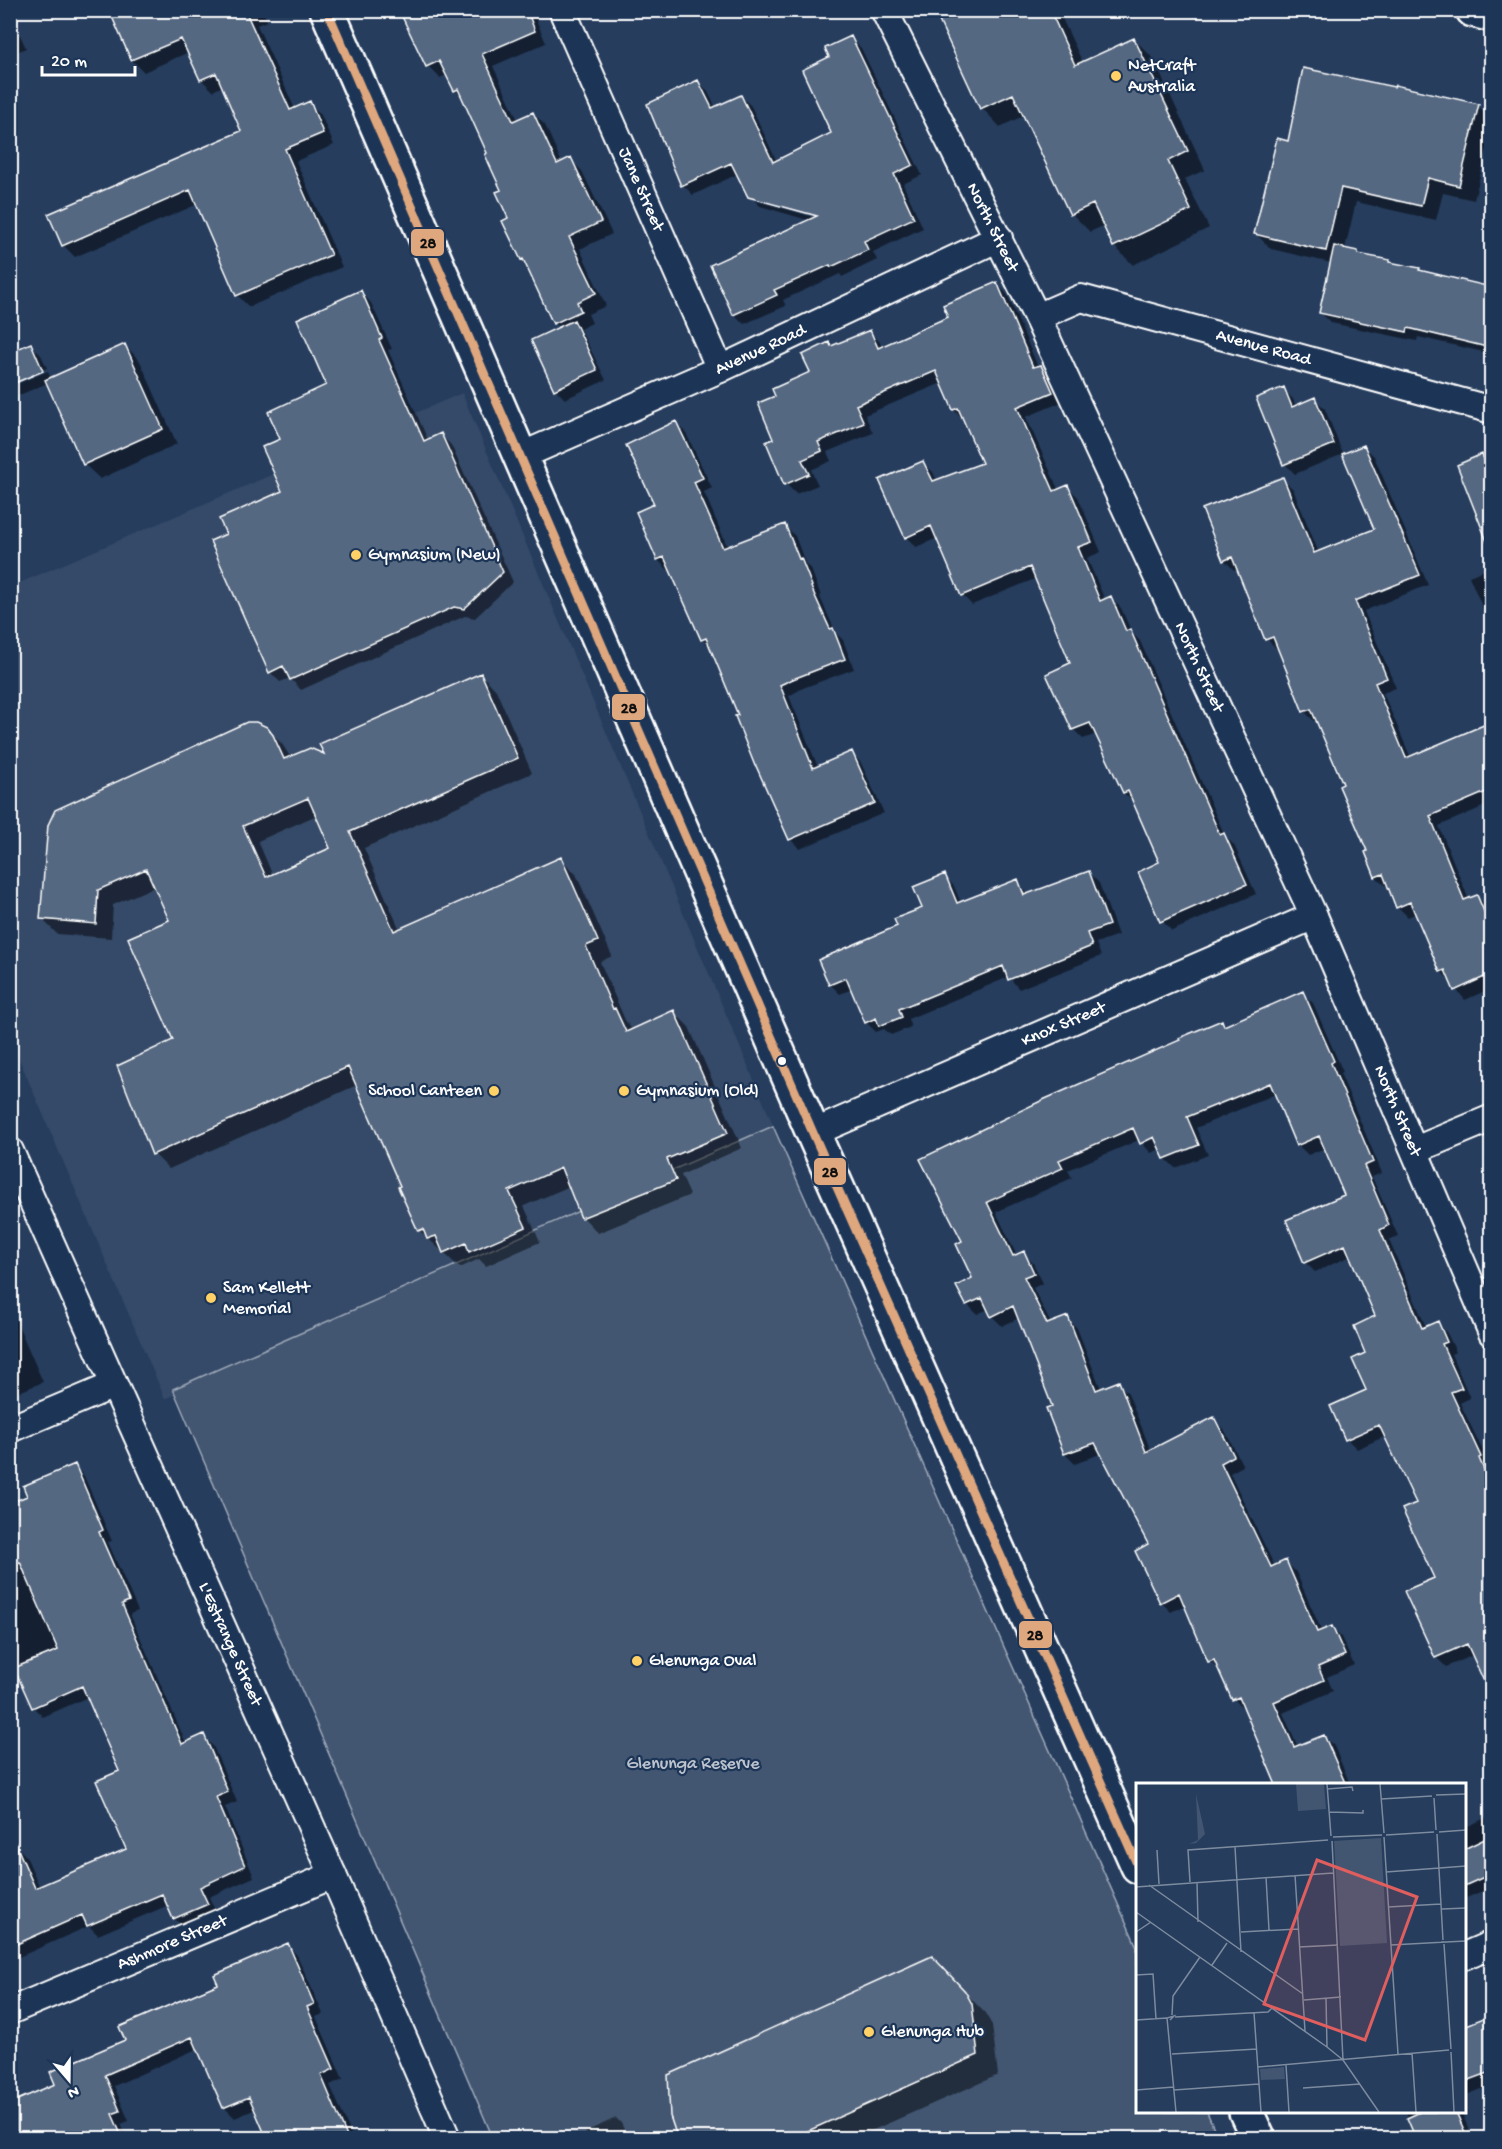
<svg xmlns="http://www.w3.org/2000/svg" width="1502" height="2149" font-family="'Gochi Hand',sans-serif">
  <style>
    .built { fill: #344a68 }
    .green { fill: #425672; stroke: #a0aab8; stroke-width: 1.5 }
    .shadow { fill: #0007; fill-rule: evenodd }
    .building { fill: #556781; stroke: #fff; stroke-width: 1.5; fill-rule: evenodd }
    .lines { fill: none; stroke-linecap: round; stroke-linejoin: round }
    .street-casing { stroke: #fff; stroke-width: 30 }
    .secondary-casing { stroke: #fff; stroke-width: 38 }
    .highway-casing { stroke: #fff; stroke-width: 38 }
    .street { stroke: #1d3557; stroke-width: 26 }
    .secondary { stroke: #1d3557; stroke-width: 33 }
    .highway { stroke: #1d3557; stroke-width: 33 }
    .bus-1-casing { stroke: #1d3557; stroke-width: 14 }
    .bus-1 { stroke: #dfa77e; stroke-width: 9 }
    .poi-dot { fill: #ffd166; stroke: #1d3557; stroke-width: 2 }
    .bus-dot { fill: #fff; stroke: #1d3557; stroke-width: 2 }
    .labels { text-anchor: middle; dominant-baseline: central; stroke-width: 4.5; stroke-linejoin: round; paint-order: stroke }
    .poi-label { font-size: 18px; fill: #fff; stroke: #1d3557; text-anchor: start }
    .street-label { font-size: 18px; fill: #fff; stroke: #1d3557 }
    .park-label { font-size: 18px; fill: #bdc4ce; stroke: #1d3557 }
    .inset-road { fill: none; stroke: #7d8b9e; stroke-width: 1.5 }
    .view { fill: #e05e5e; fill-opacity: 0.15; stroke: #e05e5e; stroke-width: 3 }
    .inset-edge { fill: none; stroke: #fff; stroke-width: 3 }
    .line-badge { stroke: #1d3557; stroke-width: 2 }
    .pale-badge-label { font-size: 16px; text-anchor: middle; font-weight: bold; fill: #111 }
  </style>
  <rect width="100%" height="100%" fill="#263d5e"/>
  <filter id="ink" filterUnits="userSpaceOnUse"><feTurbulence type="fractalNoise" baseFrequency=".0167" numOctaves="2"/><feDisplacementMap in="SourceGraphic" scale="12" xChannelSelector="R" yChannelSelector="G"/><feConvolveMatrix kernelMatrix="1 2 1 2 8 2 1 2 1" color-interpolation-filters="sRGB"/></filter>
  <g filter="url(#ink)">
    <path class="built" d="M462 393 780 1141 165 1399 11 1040 10 587Z"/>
    <path class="green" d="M773 1126 1137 1947 1138 2112H1207L1218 2138H493L173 1389Z"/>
    <path class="shadow" d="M111 10H263L267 21 257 25 295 109 309 103 321 115 334 145 296 161 342 267 249 307 237 295 198 204 75 257 63 245 243 131 223 86 213 91 201 79 189 52 144 72 132 60Z
      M401 10H532L546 43 493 66 518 120 533 113 545 125 562 163 570 159 582 171 612 234 580 249 606 306 588 314 592 323 580 329 606 380 565 399 555 389 560 328 555 323 528 265 522 259 502 191 489 154 464 99 455 90 447 75 440 78 428 66Z
      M938 10H1058L1083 63 1134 39 1153 58 1205 170 1185 179 1209 228 1133 265 1114 246 1105 225 1090 232 1072 214 1025 115 1000 127 982 108Z
      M10 14 26 48 10 55Z
      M851 38 861 48 922 175 903 184 923 228 873 252 877 260 842 277 840 274 783 300 786 306 744 324 734 314 811 221 760 206 754 200 824 220 825 217 753 196V199L738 174 693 195 683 185 698 81 708 92 716 108 741 96 751 106 777 162 833 133 831 58Z
      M1478 106 1492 119V129L1474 200 1443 193 1436 220 1356 202 1345 249 1358 252 1361 256 1419 269 1422 273 1492 288V354L1418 337 1417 341 1331 323 1321 313 1331 263 1271 249 1256 234 1289 142Z
      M997 284 1007 294 1038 367 1041 366 1051 376 1062 402 1026 417 1059 491 1068 487 1078 497 1101 552 1087 558 1105 600 1111 598 1121 608 1132 633 1140 641 1225 836 1234 845 1256 894 1172 931 1162 921 1161 863 1134 803 1124 793 1097 734 1083 739 1073 729 1072 664 1037 578 972 605 962 595 938 538 916 547 906 537 923 462 933 472 937 481 984 464 964 420 954 410 942 383 865 415 873 433 827 452 831 461 811 470 818 485 796 494 786 484 775 440 777 397 812 373 832 348 870 332 880 342 882 348 950 318Z
      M361 292 371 303 392 349 388 350 428 440 441 435 451 445 513 582 475 618 465 616 301 690 290 678 280 682 270 672 228 535 284 492 282 440 328 386Z
      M31 345 41 355 47 368 10 383Z
      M125 345 140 361 177 444 100 479 84 464 48 383 10 399V387L48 371 51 379Z
      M1283 389 1293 399 1296 407 1315 399 1325 409 1343 454 1295 474 1285 464Z
      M676 423 686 433 712 488 704 492 728 548 785 526 795 536 806 565 811 569 821 596 820 597 836 633 843 640 854 669 803 688 789 696 818 767 851 752 861 763 884 813 800 849 790 839 759 769 712 649 702 639 671 568 668 570 658 560 656 505Z
      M1364 447 1374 456 1428 585 1364 611 1396 688 1383 693 1411 758 1492 724V803L1439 826 1469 900 1477 897 1487 906 1492 917V988L1465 1000 1441 971 1417 913 1408 917 1398 907 1389 885 1386 886 1376 877 1345 785 1317 720 1314 721 1304 711 1279 648 1277 649 1267 639 1238 568 1234 570 1224 560 1283 479 1293 489 1319 553 1376 530Z
      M1482 456 1492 466V524L1488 525Z
      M1492 567V630L1469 576Z
      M481 674 496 690 532 773 364 848 400 930 561 859 576 874 612 956 600 962 625 1020 633 1031 674 1012 689 1027 742 1148 681 1175 690 1195 598 1233 583 1217 570 1186 524 1206 540 1242 486 1266 479 1259 460 1268 419 1230 357 1085 169 1169 154 1154 175 1040 171 920 156 886 113 905 111 938 57 934 42 919 266 728 282 744 291 758H327ZM317 815 332 849 273 876 258 841Z
      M1089 873 1099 883 1118 935 1096 943 1101 956 1019 989 1009 977 908 1019 911 1027 891 1035 884 1029 876 1032 866 1022 852 989 840 994 830 984 924 909 944 876 954 886 961 903 1017 881 1029 895Z
      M1302 993 1313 1003 1343 1072 1340 1073 1382 1173 1372 1177 1398 1236 1389 1240 1426 1327 1437 1323 1447 1333 1456 1352 1451 1354 1470 1398 1460 1403 1492 1470V1694L1474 1655 1446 1667 1436 1657V1579L1418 1504 1386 1436 1357 1449 1347 1439 1332 1407 1368 1391 1367 1353 1377 1317 1351 1256 1315 1272 1305 1262 1346 1196 1325 1148 1308 1155 1298 1145 1276 1094 1196 1128 1208 1155 1175 1168 1165 1158 1161 1149 1151 1153 1139 1140 1068 1170 1072 1178 996 1212 1017 1256 1023 1253 1033 1263 1043 1283 1033 1288 1051 1324 1067 1318 1077 1328 1101 1389 1118 1383 1128 1393 1151 1451 1213 1419 1224 1429 1243 1466 1230 1473 1275 1567 1286 1562 1296 1572 1322 1632 1331 1627 1341 1637 1354 1665 1327 1677 1333 1691 1283 1713 1298 1747 1324 1736 1334 1746 1350 1784H1278L1245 1708 1244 1709 1234 1699 1220 1671 1210 1661 1185 1605 1171 1612 1161 1602 1150 1545 1102 1453 1075 1464 1065 1454 1048 1409 1054 1407 1019 1318 1002 1326 992 1316 989 1309 977 1314 967 1304 974 1278 964 1242 922 1159 1221 1022 1227 1027Z
      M1492 1157V1180L1484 1160Z
      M10 1313 15 1318 43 1382 10 1396Z
      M74 1466 84 1476 112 1541 108 1542 138 1611 130 1614 186 1743 203 1736 213 1746 237 1802 225 1807 254 1877 209 1897 217 1914 185 1929 175 1919 169 1905 98 1935 89 1926 10 1961V1849L16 1846 26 1856 40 1888 128 1850 121 1772 88 1697 43 1717 33 1707 10 1655V1505L29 1497Z
      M1492 1815V1887L1464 1899V1828Z
      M287 1945 297 1955 323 2014 316 2017 343 2079 330 2085 353 2138H268L256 2109 235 2118 225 2108 199 2048 114 2086 129 2121 121 2124 127 2138H10L57 2084Z
      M931 1958 985 2013 992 2025 998 2075 855 2138H681Z
      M1492 2017V2085L1464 2096V2028Z
      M1406 2112H1461L1473 2138H1417Z
      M616 2118 621 2123 628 2138H588L585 2132Z"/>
    <path class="building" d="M109 10H245L290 110 310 101 323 133 285 149 331 255 236 296 190 190 62 246 48 214 241 131 216 73 200 80 181 39 131 60Z
      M399 10H527L535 31 482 54 513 121 533 112 557 164 571 157 601 222 569 237 596 293 577 302 581 311 553 324 523 259 521 260 502 221 508 218 496 192 501 190 485 155 487 153 458 89 454 91 439 61 426 67Z
      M934 10H1050L1075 65 1134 38 1188 151 1168 161 1191 210 1113 247 1093 204 1070 215 1013 94 980 109Z
      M851 36 913 165 894 174 914 218 864 241 868 250 831 267 830 265 774 290 777 295 733 315 710 265 817 216 748 197 731 163 681 186 647 104 698 80 712 108 741 95 773 162 831 133 802 70 829 57 825 48Z
      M1303 68 1394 87 1395 85 1479 104 1459 186 1428 178 1421 206 1341 188 1326 251 1254 234 1277 138 1288 141Z
      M1334 246 1358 251V254L1390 260 1389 262 1420 268 1419 270 1491 287V348L1408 328 1407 332 1319 313Z
      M997 282 1033 367 1041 365 1053 392 1017 407 1054 491 1068 485 1092 542 1078 547 1100 601 1111 596 1126 631 1130 629 1220 835 1224 833 1247 884 1160 922 1138 872 1159 862 1128 791 1123 793 1090 723 1072 730 1046 674 1070 663 1030 567 961 596 931 526 905 538 879 480 923 461 933 481 982 463 958 408 953 410 936 371 856 405 864 423 818 442 822 451 802 460 809 474 784 485 766 442 773 439 758 403 775 396 772 389 810 372 802 355 829 342 831 346 870 330 878 348 948 317 943 305Z
      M361 290 382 338 379 340 424 441 441 433 503 572 464 609 454 607 290 680 283 666 269 673 210 541 226 534 219 519 282 491 262 447 280 439 268 412 326 385 297 319Z
      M574 320 597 370 554 390 531 340Z
      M31 343 43 371 10 385V352Z
      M125 344 163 429 83 465 45 380Z
      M1284 387 1292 407 1315 397 1334 444 1283 465 1256 398Z
      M676 421 703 478 694 482 723 548 785 524 799 559 801 558 812 586 811 587 830 629 833 628 845 659 793 679 780 685 813 768 852 751 875 803 789 840 756 766H755L735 716 738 715 706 638 701 640 664 557 657 560 636 512 654 504 626 445Z
      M1364 445 1420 575 1355 601 1387 678 1375 683 1406 758 1491 722V790L1430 816 1464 900 1477 895 1491 928V974L1454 991 1445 970 1440 972 1410 902 1396 908 1383 874 1375 877 1365 852 1367 851 1339 786 1343 784 1311 709 1303 712 1273 637 1265 640 1232 557 1223 561 1202 509 1283 477 1314 553 1374 529 1342 454Z
      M1482 454 1491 478 1490 549 1457 465Z
      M481 673 518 758 350 832 394 931 561 857 598 941 586 946 613 1009 615 1008 626 1032 674 1010 728 1133 667 1159 676 1180 581 1218 561 1168 509 1191 526 1227 469 1252 466 1243 443 1253 436 1236 427 1239 423 1229 418 1231 398 1187 400 1186 348 1067 152 1155 117 1066 173 1040 128 938 169 920 146 869 98 890 96 924 40 919 48 825 55 810 247 722H256L267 727 273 735 284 759 310 748 324 754 319 744ZM308 798 330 848 266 877 243 826Z
      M1089 871 1109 925 1087 933 1092 946 1008 980 1003 966 899 1009 902 1017 879 1026 876 1018 865 1023 846 978 829 985 818 960 897 926 894 919 922 908 913 887 945 874 957 903 1018 879 1024 895Z
      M1303 991 1334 1061 1331 1063 1373 1162 1364 1166 1389 1225 1380 1230 1422 1328 1438 1321 1447 1342 1442 1344 1462 1388 1451 1392 1481 1457 1479 1458 1491 1486V1697L1467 1644 1435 1658 1404 1591 1434 1578 1402 1509 1416 1503 1379 1425 1345 1440 1330 1406 1366 1390 1352 1359 1365 1353 1354 1326 1375 1316 1345 1245 1304 1263 1286 1220 1344 1195 1319 1136 1296 1146 1270 1083 1187 1117 1199 1145 1164 1159 1154 1137 1140 1144 1133 1128 1059 1160 1063 1168 987 1202 1013 1256 1024 1251 1034 1273 1024 1277 1047 1324 1068 1316 1096 1390 1119 1381 1146 1452 1214 1417 1234 1456 1221 1463 1271 1567 1286 1560 1317 1632 1332 1626 1345 1655 1318 1667 1324 1680 1274 1702 1294 1747 1324 1735 1346 1785H1276L1239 1697 1232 1700 1214 1660 1208 1662 1179 1593 1160 1603 1135 1551 1148 1544 1095 1443 1064 1454 1046 1408 1052 1406 1013 1306 991 1317 982 1298 966 1305 956 1286 972 1278 956 1244 962 1241 920 1159 1045 1099 1180 1040 1179 1038 1222 1020 1224 1026Z
      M75 1464 103 1530 99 1532 129 1601 122 1604 182 1744 204 1734 228 1792 216 1797 245 1866 200 1887 208 1904 173 1919 162 1894 87 1926 82 1915 10 1947V1831L35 1888 126 1849 96 1781 119 1771 82 1686 32 1708 14 1668 58 1650 20 1562 10 1566V1503L27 1496 23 1486Z
      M1491 1836V1874L1464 1886V1849Z
      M288 1943 314 2004 307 2007 334 2069 321 2075 348 2139H267L249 2097 223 2108 192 2037 105 2075 120 2111 112 2114 123 2139H10V2103L55 2084 50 2072 125 2040 119 2027 218 1984 214 1975Z
      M932 1956 965 1991 972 2004 978 2055 790 2139H679L675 2131 670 2116 668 2075Z
      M1491 2015V2072L1464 2082V2026Z
      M1420 2112H1456L1468 2139H1416L1407 2118Z"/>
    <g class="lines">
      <defs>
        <g id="street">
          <path id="s1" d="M562 10 720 369"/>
          <path id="s2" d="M884 10 1037 317 1314 916 1492 1333"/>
          <path id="s3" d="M1037 317 1081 298 1492 410"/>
          <path id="s4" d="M521 456 720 369 999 238"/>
          <path id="s5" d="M813 1133 1314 916"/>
          <path d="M1415 1150 1492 1118"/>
          <path id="s6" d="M10 1151 333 1875 447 2138"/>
          <path d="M10 1429 114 1385"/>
          <path d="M1464 1956 1492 1944"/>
          <path id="s7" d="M10 2011 333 1875"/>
        </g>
        <path id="secondary" d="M327 10 813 1133 1138 1866
          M1246 2112 1258 2138"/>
        <path id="highway" d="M1473 10 1492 15"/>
      </defs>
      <use href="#street" class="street-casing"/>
      <use href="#secondary" class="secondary-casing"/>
      <use href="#highway" class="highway-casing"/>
      <use href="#street" class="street"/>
      <use href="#secondary" class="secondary"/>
      <use href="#highway" class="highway"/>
      <defs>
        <path id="bus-1" d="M327 10 813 1133 1138 1866"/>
      </defs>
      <use href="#bus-1" class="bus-1-casing"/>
      <use href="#bus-1" class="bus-1"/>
    </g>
  </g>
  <g class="poi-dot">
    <circle cx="1116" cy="76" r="6"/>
    <circle cx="356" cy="555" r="6"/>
    <circle cx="494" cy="1091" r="6"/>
    <circle cx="624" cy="1091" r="6"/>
    <circle cx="211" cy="1298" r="6"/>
    <circle cx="637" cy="1661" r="6"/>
    <circle cx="869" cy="2032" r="6"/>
  </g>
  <circle class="bus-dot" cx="782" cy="1061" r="5"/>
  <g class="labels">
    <g class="poi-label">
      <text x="1128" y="66">NetCraft<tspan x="1128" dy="21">Australia</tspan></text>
      <text x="368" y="555">Gymnasium (New)</text>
      <text x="482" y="1091" text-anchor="end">School Canteen</text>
      <text x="636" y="1091">Gymnasium (Old)</text>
      <text x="223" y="1288">Sam Kellett<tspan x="223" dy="21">Memorial</tspan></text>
      <text x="649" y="1661">Glenunga Oval</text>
      <text x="881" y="2032">Glenunga Hub</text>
    </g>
    <g class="street-label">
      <text stroke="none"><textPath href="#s1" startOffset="196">Jane Street</textPath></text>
      <text stroke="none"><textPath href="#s2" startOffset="243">North Street</textPath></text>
      <text stroke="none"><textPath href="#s3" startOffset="237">Avenue Road</textPath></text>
      <text stroke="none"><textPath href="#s4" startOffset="262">Avenue Road</textPath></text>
      <text stroke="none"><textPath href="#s2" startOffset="729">North Street</textPath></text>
      <text stroke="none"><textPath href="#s5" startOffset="273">Knox Street</textPath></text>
      <text stroke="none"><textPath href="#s2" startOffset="1215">North Street</textPath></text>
      <text stroke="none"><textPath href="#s6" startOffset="540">L'Estrange Street</textPath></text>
      <text stroke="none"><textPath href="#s7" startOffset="176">Ashmore Street</textPath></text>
    </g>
    <g class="park-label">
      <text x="693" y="1764">Glenunga Reserve</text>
    </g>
  </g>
  <g transform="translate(1136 1783)">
    <rect width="330" height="330" fill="#263d5e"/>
    <path d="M160 1H188L190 26 162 28ZM60 11 69 51 60 60 53 61 62 57ZM245 55 251 160 204 163 198 58ZM148 284 149 296 125 297 124 286Z" fill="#425672"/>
    <path class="inset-road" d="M191 1 195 53M244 1 248 50M191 6 216 4 217 8M300 12 330 11M298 15 300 47M245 16 296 13M193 29 227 30V27M303 49 330 47M301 51 307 157M250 52 298 49M197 54 246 52M248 54 262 271M196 58 207 277M99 64 105 169M21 67 23 101M250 89 330 83M159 92 169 248M130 94 133 147M54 99 52 67 192 57M61 99 62 139M13 102 167 211M0 104 197 90M252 124 305 121M306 126 330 125M0 129 191 264 207 277 243 329M0 149 15 139M105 149 162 146M310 159 330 158M308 161 315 266M255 162 310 159H305M163 164 202 162M76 182 91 160M0 192 17 191 20 236M190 215 191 264M168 217 205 214M118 230 125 329M36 232 37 213 64 174M39 234 132 229 136 225M0 237 31 235M34 237 38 233 31 235 40 329M315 269 318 329M276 270 280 329M36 271 121 266M150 282 153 329M122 284 313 267M167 305 224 301M0 307 38 304M38 307 123 301"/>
    <path class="view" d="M181 77 281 114 229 257 128 221Z"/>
    <rect width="330" height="330" class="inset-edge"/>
  </g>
  <g class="line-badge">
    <rect x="410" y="228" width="35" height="29" rx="6" fill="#dfa77e"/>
    <rect x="611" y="693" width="35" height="28" rx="6" fill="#dfa77e"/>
    <rect x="813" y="1157" width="34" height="29" rx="6" fill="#dfa77e"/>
    <rect x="1018" y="1620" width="35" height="29" rx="6" fill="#dfa77e"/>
  </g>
  <g class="pale-badge-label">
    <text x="428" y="248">28</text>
    <text x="629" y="713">28</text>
    <text x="830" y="1177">28</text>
    <text x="1035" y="1640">28</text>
  </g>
  <rect width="1502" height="2149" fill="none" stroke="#1d3557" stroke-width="36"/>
  <rect x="18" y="18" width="1466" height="2113" fill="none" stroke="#fff" stroke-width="2" filter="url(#ink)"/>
  <g transform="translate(69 2080) rotate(160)" stroke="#1d3557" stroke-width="4.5" paint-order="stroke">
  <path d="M0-4.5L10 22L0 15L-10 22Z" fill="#ffffff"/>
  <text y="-9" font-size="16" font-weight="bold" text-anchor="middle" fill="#ffffff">N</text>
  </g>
  <path d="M42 66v9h93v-9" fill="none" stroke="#ffffff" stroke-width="3"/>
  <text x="51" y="66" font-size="18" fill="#ffffff" stroke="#1d3557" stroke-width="4.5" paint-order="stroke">20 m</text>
</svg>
